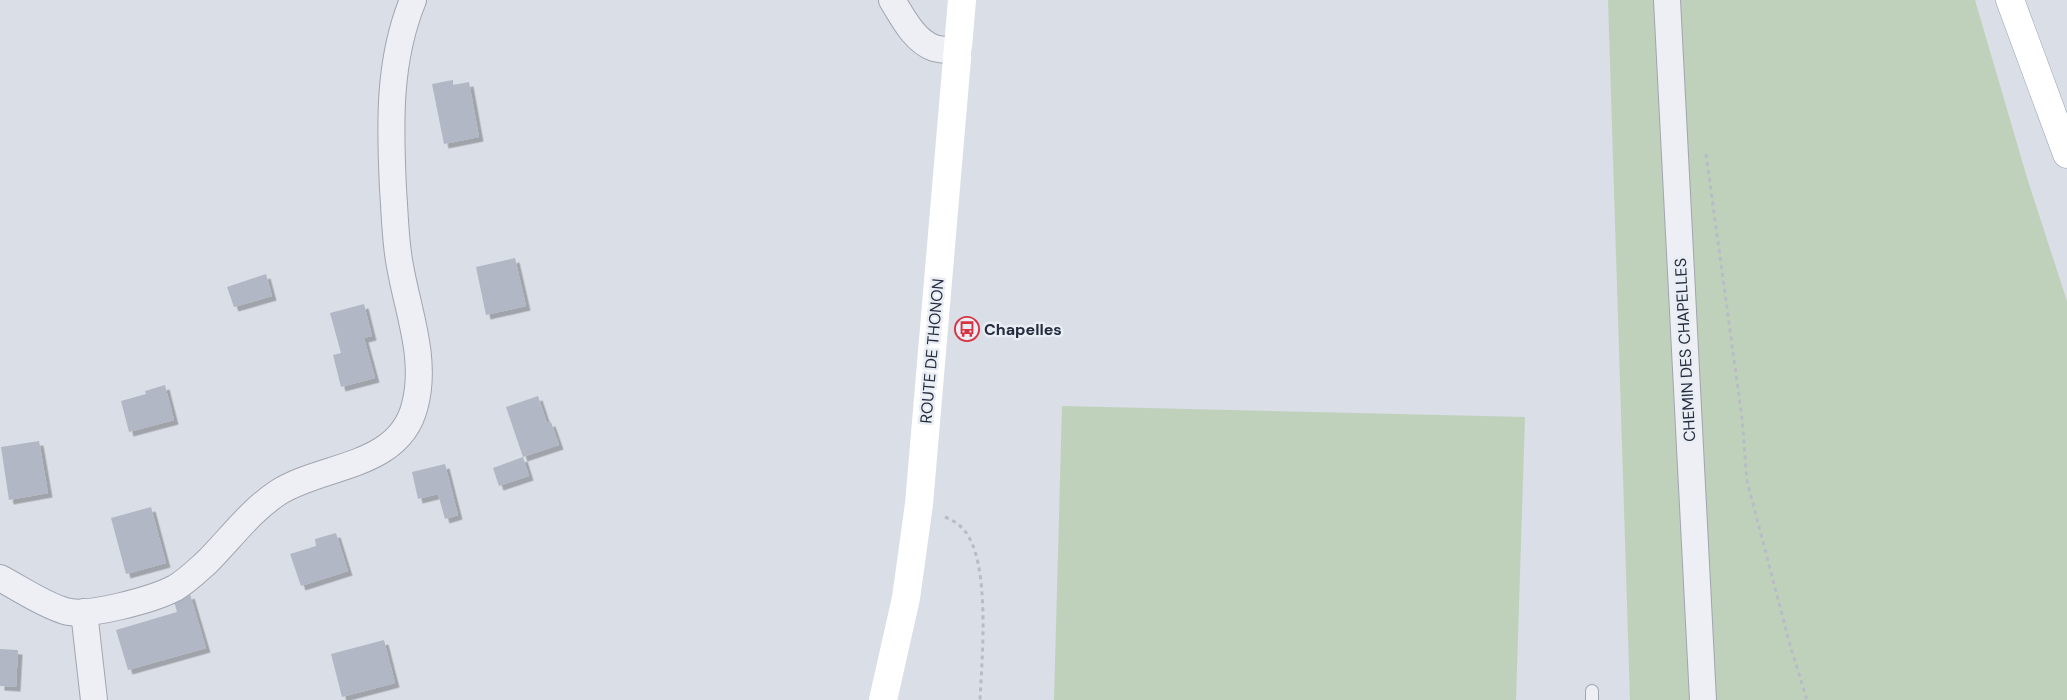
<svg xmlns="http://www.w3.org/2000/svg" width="2067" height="700" font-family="'DM Sans',sans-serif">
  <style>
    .green { fill: #bfd1bb }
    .building { fill: #b1b7c4; filter: url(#shadow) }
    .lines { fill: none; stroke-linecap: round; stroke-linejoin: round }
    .lane-casing { stroke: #a0a5b0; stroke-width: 14 }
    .street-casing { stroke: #a0a5b0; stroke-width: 28 }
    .primary-casing { stroke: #99a2b3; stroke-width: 29 }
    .path { stroke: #b9bcc5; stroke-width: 3; stroke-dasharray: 4 4; stroke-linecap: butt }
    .lane { stroke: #edeff5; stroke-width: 12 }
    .street { stroke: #edeff5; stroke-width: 26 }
    .secondary { stroke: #fff; stroke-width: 28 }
    .primary { stroke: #fff; stroke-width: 28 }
    .labels { text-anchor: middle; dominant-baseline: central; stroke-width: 5; stroke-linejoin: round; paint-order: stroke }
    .poi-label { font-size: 16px; font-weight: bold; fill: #242c3d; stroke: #e9edf4; text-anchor: start }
    .street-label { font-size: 16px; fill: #242c3d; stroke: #e9edf4 }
  </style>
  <defs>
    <filter id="shadow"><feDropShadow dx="4.5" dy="4.5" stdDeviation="0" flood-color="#0004"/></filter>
  </defs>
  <rect width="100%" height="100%" fill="#dadee6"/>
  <path class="green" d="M1608 0H1975L2028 181 2067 301V700H1630Z
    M1062 406 1525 417 1516 700H1054Z"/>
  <path class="building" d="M453 80V85L469 82 479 137 444 144 432 84Z
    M515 258 526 306 486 315 476 267Z
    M266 274 272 296 234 307 227 287Z
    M364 304 372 336 364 338 375 378 341 387 333 355 341 353 330 313Z
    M165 385 174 420 129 432 121 401 146 394 145 391Z
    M538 396 547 423 551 422 559 445 523 457 506 407Z
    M39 441 48 493 9 500 1 447Z
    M523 457 529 476 499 486 493 468Z
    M445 464 458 515 445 519 438 494 418 499 412 472Z
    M151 507 166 563 126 574 111 518Z
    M336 533 348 571 301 586 290 554 316 546 315 539Z
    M190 594 206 648 128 670 116 630 177 612 174 601Z
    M384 640 395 683 342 697 331 654Z
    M0 649 18 650 16 687 0 686Z"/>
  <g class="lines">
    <defs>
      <path id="lane" d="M1592 691V700"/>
      <path id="street" d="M892 0C902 16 914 41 934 48 941 50 950 50 958 51
        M1667 0 1703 700
        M0 578C21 589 42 604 65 611 87 618 154 599 175 588 187 581 197 571 207 562 230 539 251 510 279 492 324 464 400 468 415 405 427 358 408 312 400 266 395 241 395 214 393 189 390 125 388 61 413 0
        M84 612 94 700"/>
      <path id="primary" d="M2010 0 2067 154"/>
    </defs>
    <use href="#lane" class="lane-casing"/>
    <use href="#street" class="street-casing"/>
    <use href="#primary" class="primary-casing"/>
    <path class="path" d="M1706 154 1742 418 1747 481 1790 645 1807 700
      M945 517C952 520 959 524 964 530 991 561 982 659 980 700"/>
    <use href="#lane" class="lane"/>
    <use href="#street" class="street"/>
    <path class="secondary" d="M883 700 906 598 919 504 962 0"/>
    <use href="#primary" class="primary"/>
  </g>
  <defs>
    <symbol id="bus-ring" viewBox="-11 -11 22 22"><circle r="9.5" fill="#e9edf4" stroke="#d83343" stroke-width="1.5"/><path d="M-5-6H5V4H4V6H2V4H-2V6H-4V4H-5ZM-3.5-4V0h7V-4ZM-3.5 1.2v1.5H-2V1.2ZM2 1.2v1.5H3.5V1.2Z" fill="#d83343"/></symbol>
  </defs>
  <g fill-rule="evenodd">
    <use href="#bus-ring" x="953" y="315" width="28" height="28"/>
  </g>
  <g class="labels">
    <g class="poi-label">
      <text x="984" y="329">Chapelles</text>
    </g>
    <g class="street-label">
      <text transform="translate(1685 350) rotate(-93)">CHEMIN DES CHAPELLES</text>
      <text transform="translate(932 351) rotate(-85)">ROUTE DE THONON</text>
    </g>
  </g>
</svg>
